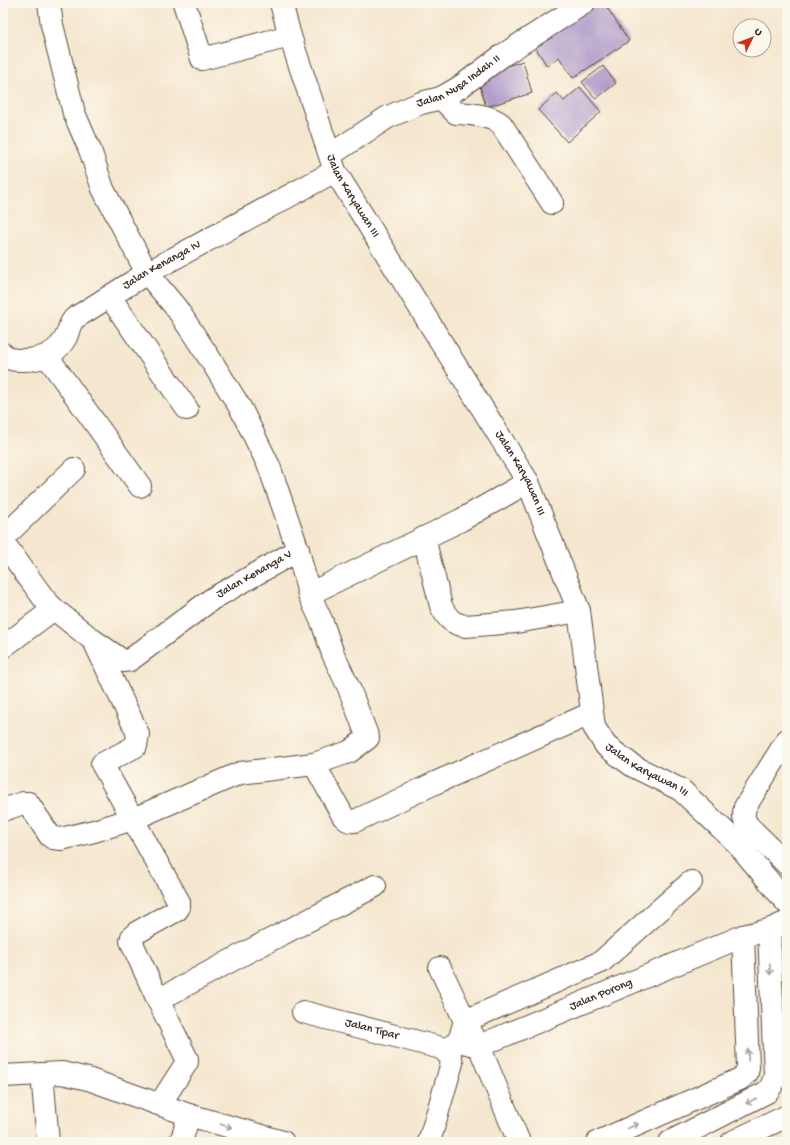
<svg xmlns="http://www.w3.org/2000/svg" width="790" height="1145" font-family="'Gochi Hand',sans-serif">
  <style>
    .building { fill: #b09cc9 }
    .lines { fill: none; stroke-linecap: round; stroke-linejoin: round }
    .minor-casing { stroke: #574639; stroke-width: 24 }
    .minor { stroke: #fff; stroke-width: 22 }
    .oneway { stroke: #a79f9a }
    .labels { text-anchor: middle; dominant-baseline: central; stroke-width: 3.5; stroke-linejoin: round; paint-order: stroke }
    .street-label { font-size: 12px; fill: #3b2a1e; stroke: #fbf7ec }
  </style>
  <rect width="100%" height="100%" fill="#fbf7ec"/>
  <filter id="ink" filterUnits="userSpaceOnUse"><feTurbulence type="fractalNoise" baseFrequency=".025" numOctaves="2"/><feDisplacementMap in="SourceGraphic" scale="8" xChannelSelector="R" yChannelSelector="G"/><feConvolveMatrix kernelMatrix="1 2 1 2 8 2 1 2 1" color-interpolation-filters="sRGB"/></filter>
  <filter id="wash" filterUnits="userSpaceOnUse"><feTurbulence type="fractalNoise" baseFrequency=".012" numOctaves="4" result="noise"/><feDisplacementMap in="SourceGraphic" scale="16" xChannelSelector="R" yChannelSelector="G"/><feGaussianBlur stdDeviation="0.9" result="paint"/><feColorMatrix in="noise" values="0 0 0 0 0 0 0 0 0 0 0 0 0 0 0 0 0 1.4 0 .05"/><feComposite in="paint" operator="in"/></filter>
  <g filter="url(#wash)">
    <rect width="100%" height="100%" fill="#f5e7cf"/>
    <g id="blocks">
      <path class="building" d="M590 3H604L629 41 573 78 559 57 547 66 532 42Z
        M523 61 532 93 486 107 477 75Z
        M603 66 616 83 596 99 582 82Z
        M580 87 601 112 567 142 538 110 557 93 564 101Z"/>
    </g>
  </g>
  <g filter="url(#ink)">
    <use href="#blocks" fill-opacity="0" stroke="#574639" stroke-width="1"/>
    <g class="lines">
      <defs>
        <g id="minor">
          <path d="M184 3 202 59 290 36"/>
          <path id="s1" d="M281 3 290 36 335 171 528 482 579 611 594 727 606 746 633 766 681 790 737 843 787 903"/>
          <path d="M441 98 456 113C470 114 490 115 501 124L552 203"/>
          <path id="s2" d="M330 155 388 117 421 103 441 98 460 87 503 55 584 3"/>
          <path d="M110 297 187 409"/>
          <path id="s3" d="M3 354C9 360 15 360 23 360 41 360 57 354 66 337 69 331 69 323 75 318L147 273 335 171"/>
          <path d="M47 356 140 486"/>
          <path d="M3 538 74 469"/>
          <path d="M424 538 441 606C447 618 452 624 466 626L516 622 579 611"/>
          <path id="s4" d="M3 542 45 600 54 609 94 641 123 661 130 660 212 599 298 550"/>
          <path d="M309 594 461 520 528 482"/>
          <path d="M94 641 138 734 136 746 102 764 179 902V907L177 910 136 933 132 937 131 941 158 1000 187 1059V1062L160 1104"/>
          <path d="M3 647 54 609"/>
          <path d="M787 740 745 807C743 816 743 820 749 827L787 864"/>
          <path d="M314 764 343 816C347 820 349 822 355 821L435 783 592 713"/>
          <path d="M3 810 23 803H28L50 836 53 838 61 839 94 831 133 819 240 773 314 764 349 752 368 738 349 688 333 654 322 622 309 594 298 550 269 466 241 409 212 362 177 309 147 273 103 189 90 150 74 113 52 25 49 3"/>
          <path d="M440 968 465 1021 479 1046 519 1142"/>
          <path d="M158 1000 249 951 375 886"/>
          <path id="s5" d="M303 1012 441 1048C447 1052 451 1056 452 1063L429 1142"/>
          <path id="s6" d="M459 1041 479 1046 743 936 769 930 787 922"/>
          <path d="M446 1051 459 1041 465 1021 601 962 691 882"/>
          <path d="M42 1074 48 1142"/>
          <path d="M3 1076 62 1073 88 1079 189 1115 283 1142"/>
          <path d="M181 1142 189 1115"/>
          <path d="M598 1142 740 1079 747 1073 748 1067 743 936"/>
          <path d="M670 1142 767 1092 772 1085 775 1076 769 930"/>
          <path d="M732 1142 787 1116"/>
        </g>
      </defs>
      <use href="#minor" class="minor-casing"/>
      <use href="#minor" class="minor"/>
    </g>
    <defs><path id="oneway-shaft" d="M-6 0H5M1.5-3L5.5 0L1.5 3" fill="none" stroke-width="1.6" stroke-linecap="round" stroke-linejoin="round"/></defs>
    <g class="oneway">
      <use href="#oneway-shaft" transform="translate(770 969) rotate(87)"/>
      <use href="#oneway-shaft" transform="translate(748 1055) rotate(-92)"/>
      <use href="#oneway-shaft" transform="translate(751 1101) rotate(153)"/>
      <use href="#oneway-shaft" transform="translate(226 1126) rotate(16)"/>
      <use href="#oneway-shaft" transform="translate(633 1126) rotate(-24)"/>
    </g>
  </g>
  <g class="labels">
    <g class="street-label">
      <text stroke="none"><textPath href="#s2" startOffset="149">Jalan Nusa Indah II</textPath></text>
      <text stroke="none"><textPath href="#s1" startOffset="207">Jalan Karyawan III</textPath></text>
      <text stroke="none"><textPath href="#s3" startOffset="196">Jalan Kenanga IV</textPath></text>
      <text stroke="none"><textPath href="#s1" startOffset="531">Jalan Karyawan III</textPath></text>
      <text stroke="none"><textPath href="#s4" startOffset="329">Jalan Kenanga V</textPath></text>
      <text stroke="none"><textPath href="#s1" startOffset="868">Jalan Karyawan III</textPath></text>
      <text stroke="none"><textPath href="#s6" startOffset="153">Jalan Porong</textPath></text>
      <text stroke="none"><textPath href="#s5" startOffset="71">Jalan Tipar</textPath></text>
    </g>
  </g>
  <rect width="790" height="1145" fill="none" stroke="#fbf7ec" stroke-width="16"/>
  <g transform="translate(752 38) rotate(47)"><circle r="19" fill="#fbf7ec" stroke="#aea59a"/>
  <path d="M0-3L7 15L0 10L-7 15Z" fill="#c8321e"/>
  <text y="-6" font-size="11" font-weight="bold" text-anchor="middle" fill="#3b2a1e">U</text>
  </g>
</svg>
